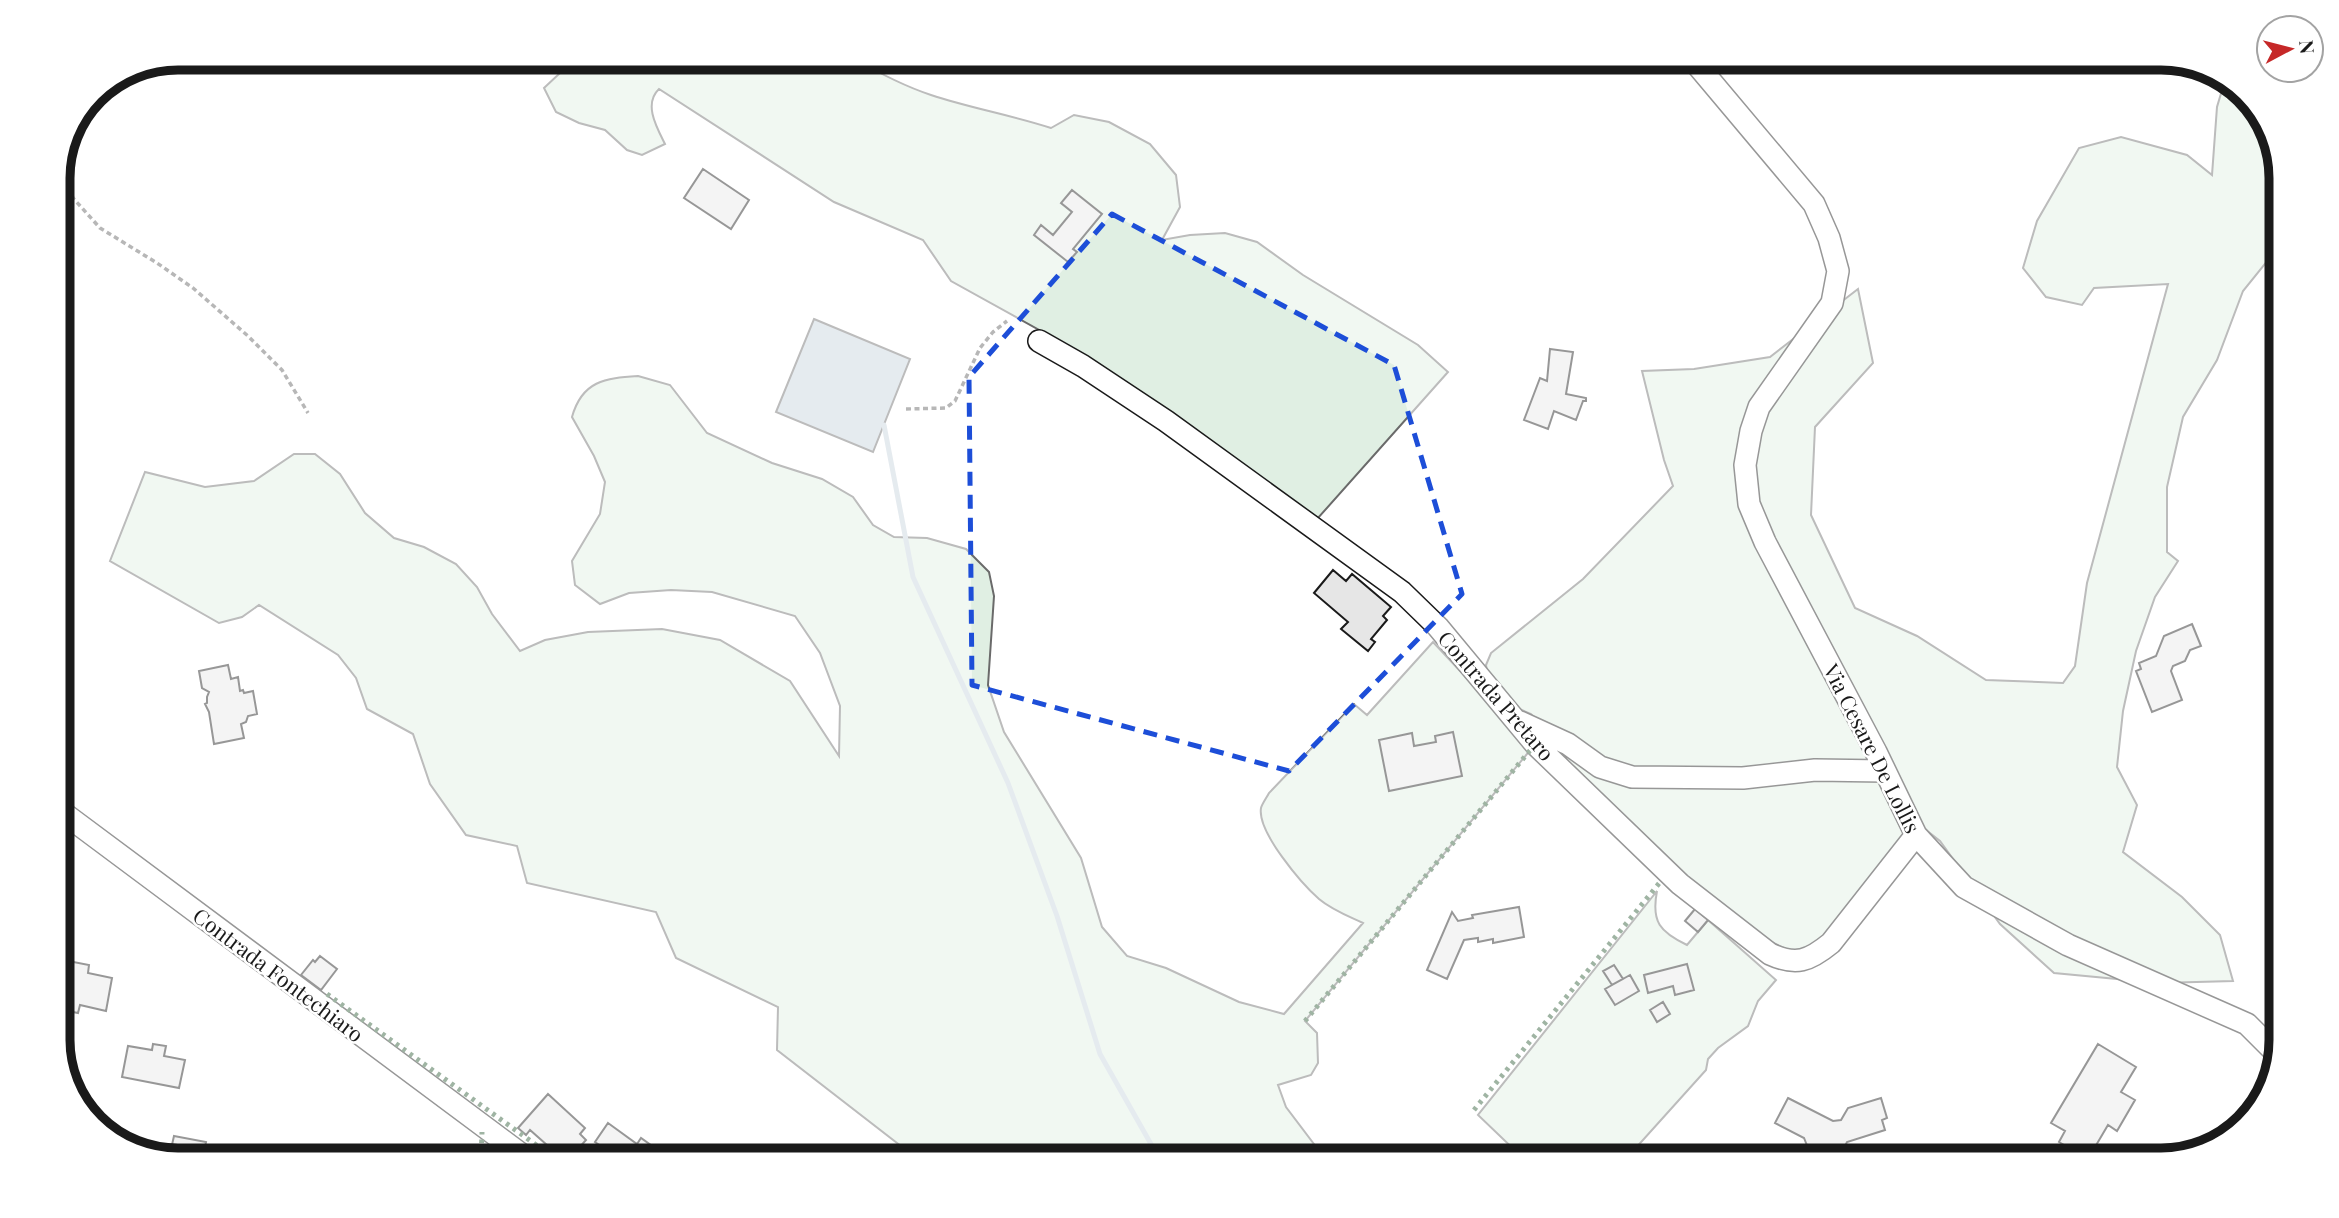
<svg xmlns="http://www.w3.org/2000/svg" width="2339" height="1218" font-family="'Playfair Display',serif">
  <style>
    .green { fill: #e0efe3; stroke: #6a6a6a; stroke-width: 2 }
    .water { fill: #c6d2dc; stroke: #6a6a6a; stroke-width: 2 }
    .lines { fill: none; stroke-linecap: round; stroke-linejoin: round }
    .stream { stroke: #c6d2dc; stroke-width: 5 }
    .building { fill: #e6e6e6; stroke: #1a1a1a; stroke-width: 2 }
    .minor-casing { stroke: #1a1a1a; stroke-width: 24 }
    .path { stroke: #5f5f5f; stroke-width: 3.5; stroke-dasharray: 5 3.5; stroke-linecap: butt }
    .minor { stroke: #fff; stroke-width: 21 }
    .hedge { stroke: #2b5a34; stroke-width: 5; stroke-dasharray: 3.5 5; stroke-linecap: butt }
    .marked { fill: none; stroke: #1d4ed8; stroke-width: 5; stroke-dasharray: 14 9; stroke-linejoin: round }
    .labels { text-anchor: middle; dominant-baseline: central; stroke-width: 5; stroke-linejoin: round; paint-order: stroke }
    .street-label { font-size: 21px; fill: #1a1a1a; stroke: #fff }
    .rim { fill: none; stroke: #1a1a1a; stroke-width: 9 }
  </style>
  <rect width="100%" height="100%" fill="#fff"/>
  <path class="green" d="M576 58H853C877 72 904 86 931 95 970 108 1011 115 1051 128L1074 115 1109 122 1150 144 1176 175 1180 207 1162 240 1190 235 1225 233 1257 242 1303 275 1418 345 1448 372 1318 518 1168 417 1077 351 951 281 923 240 834 202 659 89C643 104 657 128 665 144L642 155 627 150 605 130 579 123 556 112 544 88Z
    M2225 80 2261 111 2281 170V244L2243 291 2217 360 2183 417 2167 487V552L2178 561 2155 597 2136 651 2123 711 2117 767 2137 805 2123 852 2182 897 2220 935 2233 981 2159 983 2054 973 2000 924 1940 841 1898 808 1907 831 1819 946 1790 951 1757 935 1693 885 1540 738 1547 732 1531 714 1517 708 1488 678 1486 665 1491 653 1583 579 1673 486 1664 460 1642 371 1694 369 1770 357 1858 289 1873 363 1815 427 1811 515 1855 608 1917 636 1986 680 2063 683 2075 666 2087 583 2168 284 2094 288 2082 305 2046 297 2023 268 2037 221 2079 148 2121 137 2187 155 2212 175 2217 107Z
    M638 376 670 385 707 433 772 463 822 479 853 497 873 525 894 537 927 538 966 549 989 572 994 596 988 685 1004 732 1081 858 1102 927 1127 956 1166 968 1239 1002 1284 1014 1363 923C1348 916 1332 910 1319 899 1302 884 1257 832 1261 808 1262 804 1267 797 1269 793L1354 704 1367 715 1433 642 1532 748 1305 1021 1317 1033 1318 1063 1311 1075 1278 1085 1286 1107 1326 1160H1218L1211 1155 1171 1145 1133 1158V1160H919L777 1050 778 1007 676 958 656 912 527 883 517 846 466 835 430 784 413 734 367 709 356 678 338 655 259 605 242 617 219 623 110 561 145 472 205 487 254 481 294 454H315L340 474 365 513 394 538 424 547 456 564 477 587 492 614 520 651 545 640 588 632 662 629 720 640 790 681 839 756 840 706 820 653 795 616 712 592 671 590 629 593 600 604 575 585 572 561 600 514 605 482 594 456 572 417C582 381 605 378 638 376Z
    M1657 891C1651 922 1660 932 1687 945L1708 920 1776 980 1758 1001 1748 1026 1718 1048 1708 1059 1706 1070 1625 1160H1525L1478 1115Z"/>
  <path class="water" d="M814 319 910 359 873 452 776 412Z"/>
  <g class="lines">
    <path class="stream" d="M884 425 913 577 1008 783 1057 916 1100 1054 1160 1160"/>
  </g>
  <path class="building" d="M703 169 749 200 731 229 684 198Z
    M1072 190 1102 214 1073 249 1077 252 1068 262 1034 235 1041 225 1053 235 1072 212 1061 203Z
    M1550 349 1573 352 1566 394 1586 398V401H1583L1576 420 1554 411 1548 429 1524 420 1540 378 1547 381Z
    M1333 570 1346 581 1352 574 1391 607 1383 616 1387 620 1371 639 1375 642 1368 651 1341 629 1348 622 1314 593Z
    M2192 624 2201 646 2190 650 2185 661 2173 666 2171 671 2182 700 2152 712 2136 671 2141 669 2139 663 2156 656 2164 636Z
    M228 665 231 679 238 677 240 691 243 690 244 693 253 691 257 714 248 716 246 722 241 724 244 738 214 744 209 712 205 704 207 703V697L209 692 202 688 199 671Z
    M1453 732 1462 776 1389 791 1379 740 1412 733 1414 746 1436 742 1435 736Z
    M1519 907 1524 937 1493 943V939L1478 942V938L1464 940 1447 979 1427 970 1452 912 1458 921 1473 918 1472 915Z
    M1695 909 1708 920 1698 932 1685 921Z
    M320 956 337 969 321 990 301 975 313 960 315 962Z
    M58 959 89 965 88 973 112 978 106 1011 80 1005 78 1013 58 1009Z
    M1687 964 1694 990 1675 995 1673 986 1648 993 1644 975Z
    M1614 965 1623 979 1612 985 1603 971Z
    M1630 975 1639 991 1615 1005 1605 989Z
    M1663 1002 1670 1014 1657 1022 1650 1010Z
    M153 1044 166 1046 164 1056 185 1060 179 1088 122 1077 128 1046 152 1050Z
    M2098 1044 2136 1067 2121 1092 2135 1100 2117 1131 2108 1125 2088 1159 2059 1142 2065 1131 2051 1123Z
    M548 1094 585 1128 580 1134 586 1140 569 1159 559 1149 556 1153 530 1130 526 1135 518 1128Z
    M1788 1098 1833 1121 1841 1120 1848 1108 1881 1098 1887 1118 1882 1120 1885 1130 1847 1142 1840 1156 1830 1160H1819L1810 1153 1804 1138 1775 1123Z
    M608 1123 637 1144 641 1138 659 1151 656 1160H621L595 1142Z
    M174 1136 206 1142 203 1158H206V1160L169 1158Z"/>
  <g class="lines">
    <defs>
      <path id="minor" d="M1696 58 1698 66 1814 204 1829 238 1838 271 1832 303 1759 407 1751 431 1745 465 1749 504 1765 542 1876 752 1916 835 1964 887 2068 945 2247 1024 2278 1055
        M1039 341 1083 366 1166 421 1402 592 1438 627 1536 745 1680 884 1770 954C1796 966 1809 961 1831 943L1916 835
        M1520 722 1568 744 1600 767 1632 777 1743 778 1815 770 1885 771
        M58 809 529 1160"/>
    </defs>
    <use href="#minor" class="minor-casing"/>
    <path class="path" d="M62 163 73 198 100 228 157 263 193 288 248 336 282 370 308 413
      M906 409 946 408 955 401 980 348 993 332 1007 321"/>
    <use href="#minor" class="minor"/>
    <path class="hedge" d="M327 994 557 1160
      M1305 1021 1532 748
      M1474 1110 1661 881
      M481 1160 482 1132"/>
  </g>
  <path d="M0 0H2339V1218H0ZM1112 214 1394 365 1462 594 1289 771 972 685 969 377Z" fill="#fff" fill-opacity=".55" fill-rule="evenodd"/>
  <path class="marked" d="M1112 214 1394 365 1462 594 1289 771 972 685 969 377Z"/>
  <g class="labels">
    <g class="street-label">
      <text transform="translate(1497 695) rotate(49)">Contrada Pretaro</text>
      <text transform="translate(1873 748) rotate(63)">Via Cesare De Lollis</text>
      <text transform="translate(279 974) rotate(37)">Contrada Fontechiaro</text>
    </g>
  </g>
  <path d="M0 0H2339V1218H0ZM178 70H2161A108 108 0 0 1 2269 178V1040A108 108 0 0 1 2161 1148H178A108 108 0 0 1 70 1040V178A108 108 0 0 1 178 70Z" fill="#fff" fill-rule="evenodd"/>
  <path class="rim" d="M178 70H2161A108 108 0 0 1 2269 178V1040A108 108 0 0 1 2161 1148H178A108 108 0 0 1 70 1040V178A108 108 0 0 1 178 70Z"/>
  <g transform="translate(2290 49) rotate(83)"><circle r="33" fill="#ffffff" stroke="#a3a3a3" stroke-width="2"/>
  <path d="M0-5L12 26L0 18L-12 26Z" fill="#c62828"/>
  <text y="-10" font-size="19" font-weight="bold" text-anchor="middle" fill="#1a1a1a">N</text>
  </g>
</svg>
